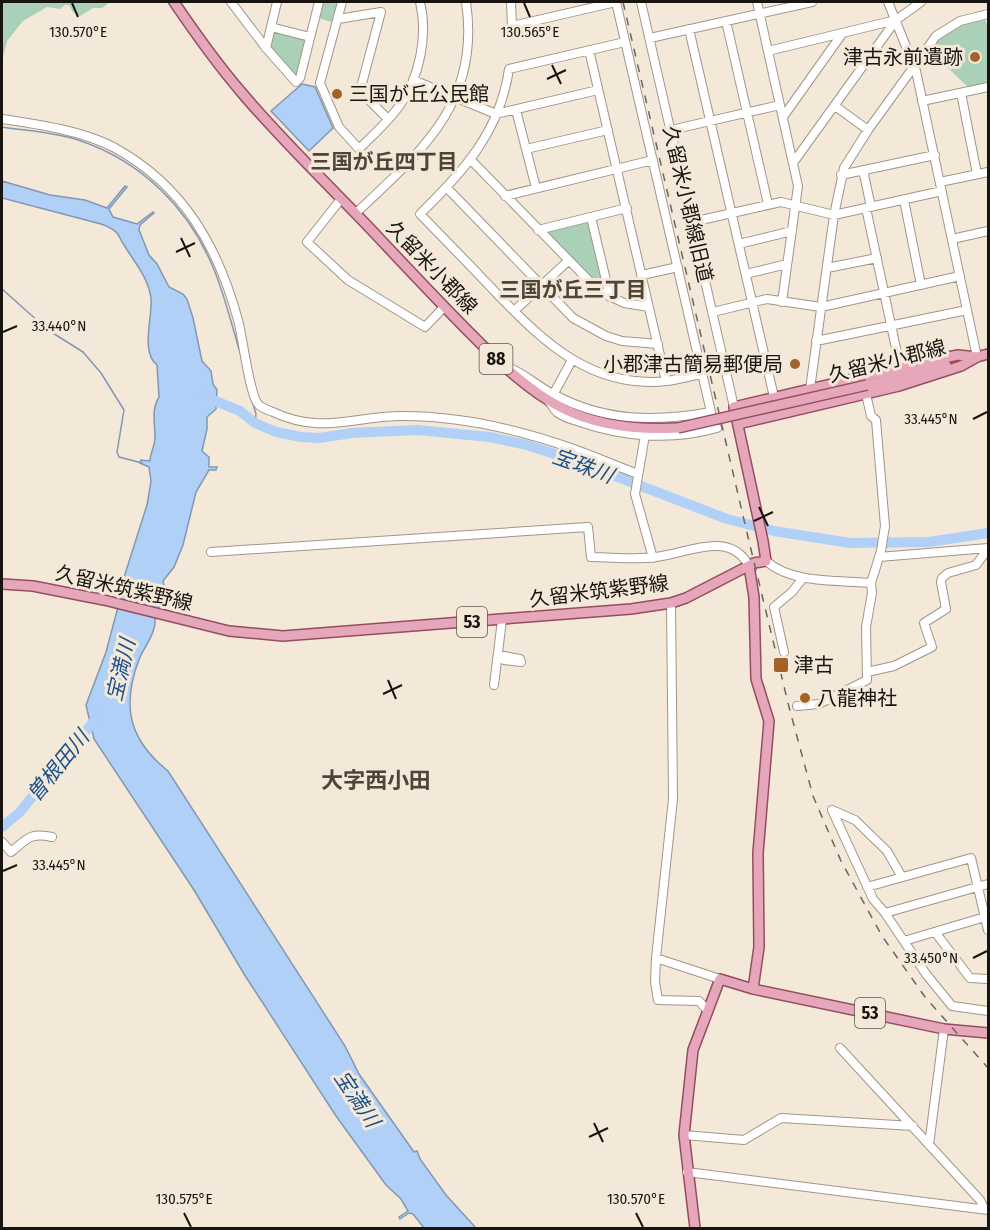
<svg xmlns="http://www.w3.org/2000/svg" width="990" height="1230" font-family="'Fira Sans Condensed','Noto Sans JP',sans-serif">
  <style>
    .green { fill: #aad0b8 }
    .water { fill: #b0d0f7; stroke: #8298b1; stroke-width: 1.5 }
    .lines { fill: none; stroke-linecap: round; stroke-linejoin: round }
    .stream { stroke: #8298b1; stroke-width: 1.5 }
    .river { stroke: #b0d0f7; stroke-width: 10 }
    .minor-casing { stroke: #a09687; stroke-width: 10 }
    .major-casing { stroke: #944d61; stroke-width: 12 }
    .minor { stroke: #fff; stroke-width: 8 }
    .major { stroke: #e6a7bb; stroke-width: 9 }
    .rail { stroke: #6d665d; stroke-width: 1.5; stroke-dasharray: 8 8; stroke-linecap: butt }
    .major-bridge-casing { stroke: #944d61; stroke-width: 12; stroke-linecap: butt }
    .major-bridge { stroke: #e6a7bb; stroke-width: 9 }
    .ticks { fill: none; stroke: #18140f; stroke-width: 2 }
    .poi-dot { fill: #a16329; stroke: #f4e9d9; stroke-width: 2 }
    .labels { text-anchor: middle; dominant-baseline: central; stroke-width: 6; stroke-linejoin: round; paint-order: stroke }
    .shield { fill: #f4e9d9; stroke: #5a544c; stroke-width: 1.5 }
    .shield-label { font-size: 18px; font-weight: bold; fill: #18140f }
    .poi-label { font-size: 20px; fill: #18140f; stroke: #f4e9d9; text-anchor: start }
    .street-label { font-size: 20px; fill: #18140f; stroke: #f4e9d9 }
    .neighbourhood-label { font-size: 21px; font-weight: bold; fill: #4e4538; stroke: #f4e9d9 }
    .water-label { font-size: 21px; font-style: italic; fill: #1b518b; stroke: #f4e9d9 }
    .quarter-label { font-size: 22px; font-weight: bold; fill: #4e4538; stroke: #f4e9d9 }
    .ticks-label { font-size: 15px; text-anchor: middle; fill: #18140f; stroke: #f4e9d9; stroke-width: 6; stroke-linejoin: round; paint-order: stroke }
  </style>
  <rect width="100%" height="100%" fill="#f4e9d9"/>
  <path class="green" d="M2 2H110L102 8H93L80 16 73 12 69 5H65L60 9 47 7 23 21 7 41 2 61Z
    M322 2H338L332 22 318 18Z
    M985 19 988 28V84L969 88 947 67 940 68 934 45C947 29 965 23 985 19Z
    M273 29 307 38 297 75 294 76 270 48Z
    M587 220 590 222 606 289 603 291 545 233 546 230Z"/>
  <path class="water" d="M302 84 315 87 333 128 309 151 271 111Z
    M2 181 50 195 85 200 107 208 125 186 127 187 109 209 113 217 137 224 153 212 154 213 140 225 139 230 149 255 157 264 169 287 183 294 187 299 193 318 202 361 211 371 213 384 217 390 216 409 207 417V429L202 451 209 457V467H217L216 470H209L196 492 183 545 174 567 163 581C168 599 162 601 156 615 154 619 156 624 154 628 152 638 144 648 140 657 121 705 128 739 168 771L345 1046 359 1074 414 1152 417 1151 420 1159 446 1195 476 1228H424L413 1214 409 1213 400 1219 399 1217 408 1211 401 1199 386 1185 336 1116 244 974 194 890 94 739 86 705 106 652 118 607V596L147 505 151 481 149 467 140 463 141 460 150 461C150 453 155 446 155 438 155 423 151 410 159 397L157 365C140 352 153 316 151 298 148 277 135 263 124 245 121 241 120 237 117 233 113 229 107 226 101 224L2 198Z"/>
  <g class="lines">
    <path class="stream" d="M2 127C27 131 54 132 78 140 142 161 190 209 215 272 226 300 233 330 242 359
      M2 289 48 330 83 352 101 373 124 410 117 452 119 457 142 463
      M247 384 256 414 255 423"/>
    <path class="river" d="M203 396 240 411 255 423 276 432 301 437 319 438 352 433 417 430 490 437 527 445 576 461 727 519 774 531 850 543 929 542 988 533
      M2 827 19 813 99 715"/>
    <defs>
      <path id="minor" d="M231 2 266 48 296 82 300 78 319 2
        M342 2 320 83 339 127 359 149C373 135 389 121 400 105 420 76 428 35 420 2
        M511 2 512 26 616 2
        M641 2 734 407
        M757 2 798 186 782 302
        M888 2 916 71 977 357
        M338 19 381 12 360 91 388 119
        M726 21 768 204
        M271 27 310 37
        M689 29 774 397
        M650 38 812 2
        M625 42 509 69C500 132 463 172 420 214 446 241 473 268 499 296 546 344 593 389 667 381 679 379 691 376 703 374
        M266 48 277 2
        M589 50 666 381
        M768 51 896 20
        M413 80 496 114 598 90
        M961 93 977 174
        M922 101 988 87
        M835 106 868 130
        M516 110 536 188
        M783 117 842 34
        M2 119C37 124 84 131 115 148 184 186 218 247 238 320 243 338 249 393 258 404 261 408 268 410 273 412 322 435 353 416 402 416 459 416 517 429 571 448 594 456 616 466 638 474
        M671 130 780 105
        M526 149 608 130
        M471 160 599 291 624 303 649 307
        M793 163 896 20 921 2
        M863 170 871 207
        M841 175 935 155
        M940 182 988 172
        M447 188 573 318 606 336 622 341 658 344
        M505 196 653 160
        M341 199 307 242 348 280 425 327 444 307
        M904 200 921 285
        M866 208 900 367
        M356 213C422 151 481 102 466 2
        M591 217 610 297
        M692 222 781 202 834 215 942 191
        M538 230 627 208
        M952 239 988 231
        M739 244 792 231
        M827 268 877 258
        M746 274 787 264
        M642 275 678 267
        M514 311 568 261
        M713 312 767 299 821 307 960 276
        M816 341 967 310
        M505 366C523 372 537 386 553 394 604 422 656 422 711 412L616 2
        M811 393 810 389 834 215 844 168 868 130 936 36 960 21 988 14
        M553 395 572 360
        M549 402C552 405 555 411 558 413 563 417 573 420 580 422 623 437 672 441 717 428
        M645 435 635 494 653 558
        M211 552 588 527 591 557C612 557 635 560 656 557 686 554 729 529 749 566
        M879 557 988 548
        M766 561C792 584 838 580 871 583
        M671 603 673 799 656 958 655 982 658 1000 699 1001 708 1011
        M784 652 774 607 792 592 803 578
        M504 660 521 662 520 659 504 656
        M867 672 894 666 932 647 924 623 946 609 941 582 942 578 948 573 976 565 988 549
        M494 685 502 620
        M797 706 819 704 867 680 866 627 872 593 871 583 881 551 885 526 876 420 871 416 866 394
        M832 810 873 899 885 913 926 974 952 1006 988 1011
        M832 810 855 820 887 851 902 877
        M2 842 11 852C27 839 30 832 52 837
        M867 887 971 858 988 930
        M885 913 988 884
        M935 932 970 978 988 979
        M904 941 985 917
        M656 958 720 979
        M840 1048 980 1200 984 1208
        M684 1135 744 1140 781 1118 913 1126
        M929 1145 944 1029
        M687 1172 988 1210"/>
      <path id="major" d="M174 2C195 33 217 64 242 93 285 144 334 190 380 239 411 272 442 305 474 337 501 364 529 391 562 408 597 426 640 430 678 428
        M867 385 946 365
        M738 424 899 386 961 366 977 357
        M749 566 754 597 756 679 769 721 758 853 759 947 753 989
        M2 584 33 586 104 600 229 631 283 636 631 609 671 603 686 598 754 563 766 561 763 541 734 407 924 362 958 355 977 357 988 354
        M695 1228 684 1135 693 1050 720 979 753 989 944 1029 988 1033"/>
    </defs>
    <use href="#minor" class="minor-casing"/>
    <use href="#major" class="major-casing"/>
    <use href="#minor" class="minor"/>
    <use href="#major" class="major"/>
    <path class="rail" d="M623 2 748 537 789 707 813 796 841 861 882 936 925 997 988 1068"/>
    <defs>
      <path id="major-bridge" d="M678 428 867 385"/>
    </defs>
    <use href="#major-bridge" class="major-bridge-casing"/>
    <use href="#major-bridge" class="major-bridge"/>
  </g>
  <path class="ticks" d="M72 3 78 17M524 3 530 17M552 65 561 84M547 79 566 70M181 238 190 257M176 252 195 243M3 332 17 326M973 419 987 412M759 507 768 526M754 521 773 512M388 680 396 699M383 694 402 685M3 871 17 865M973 958 987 951M594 1123 603 1142M589 1137 608 1128M184 1213 191 1227M636 1213 643 1227"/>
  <g class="poi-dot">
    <circle cx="975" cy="57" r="6"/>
    <circle cx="337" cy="94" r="6"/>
    <circle cx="795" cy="364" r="6"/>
    <rect x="773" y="657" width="16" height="16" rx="3"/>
    <circle cx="805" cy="698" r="6"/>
  </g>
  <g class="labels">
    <g class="shield">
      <rect x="479.5" y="344" width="33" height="30" rx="4.5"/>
      <rect x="457" y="607" width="30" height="30" rx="4.5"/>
      <rect x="855" y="998" width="30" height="30" rx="4.5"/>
    </g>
    <g class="shield-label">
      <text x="496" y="359">88</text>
      <text x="472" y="622">53</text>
      <text x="870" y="1013">53</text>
    </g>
    <g class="poi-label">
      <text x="963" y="57" text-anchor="end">津古永前遺跡</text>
      <text x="349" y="94">三国が丘公民館</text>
      <text x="783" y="364" text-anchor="end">小郡津古簡易郵便局</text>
      <text x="794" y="665">津古</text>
      <text x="817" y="698">八龍神社</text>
    </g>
    <g class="street-label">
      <text transform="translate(688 204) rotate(77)">久留米小郡線旧道</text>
      <text transform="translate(432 267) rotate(46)">久留米小郡線</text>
      <text transform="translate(887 361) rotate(-14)">久留米小郡線</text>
      <text transform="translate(124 588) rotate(13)">久留米筑紫野線</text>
      <text transform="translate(599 591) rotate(-7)">久留米筑紫野線</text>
    </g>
    <g class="neighbourhood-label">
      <text x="384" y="162">三国が丘四丁目</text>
      <text x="573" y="290">三国が丘三丁目</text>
    </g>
    <g class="water-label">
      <text transform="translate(583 466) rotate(20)">宝珠川</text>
      <text transform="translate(121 670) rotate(-77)">宝満川</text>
      <text transform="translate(58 766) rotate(-51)">曽根田川</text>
      <text transform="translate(357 1099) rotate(56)">宝満川</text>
    </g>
    <g class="quarter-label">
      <text x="376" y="780">大字西小田</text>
    </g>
  </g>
  <g class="ticks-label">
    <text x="78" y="37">130.570°E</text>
    <text x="530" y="37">130.565°E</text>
    <text x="59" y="331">33.440°N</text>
    <text x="931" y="424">33.445°N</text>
    <text x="59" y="870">33.445°N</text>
    <text x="931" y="963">33.450°N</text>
    <text x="184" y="1204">130.575°E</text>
    <text x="636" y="1204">130.570°E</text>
  </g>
  <rect width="990" height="1230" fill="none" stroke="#18140f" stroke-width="6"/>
</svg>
